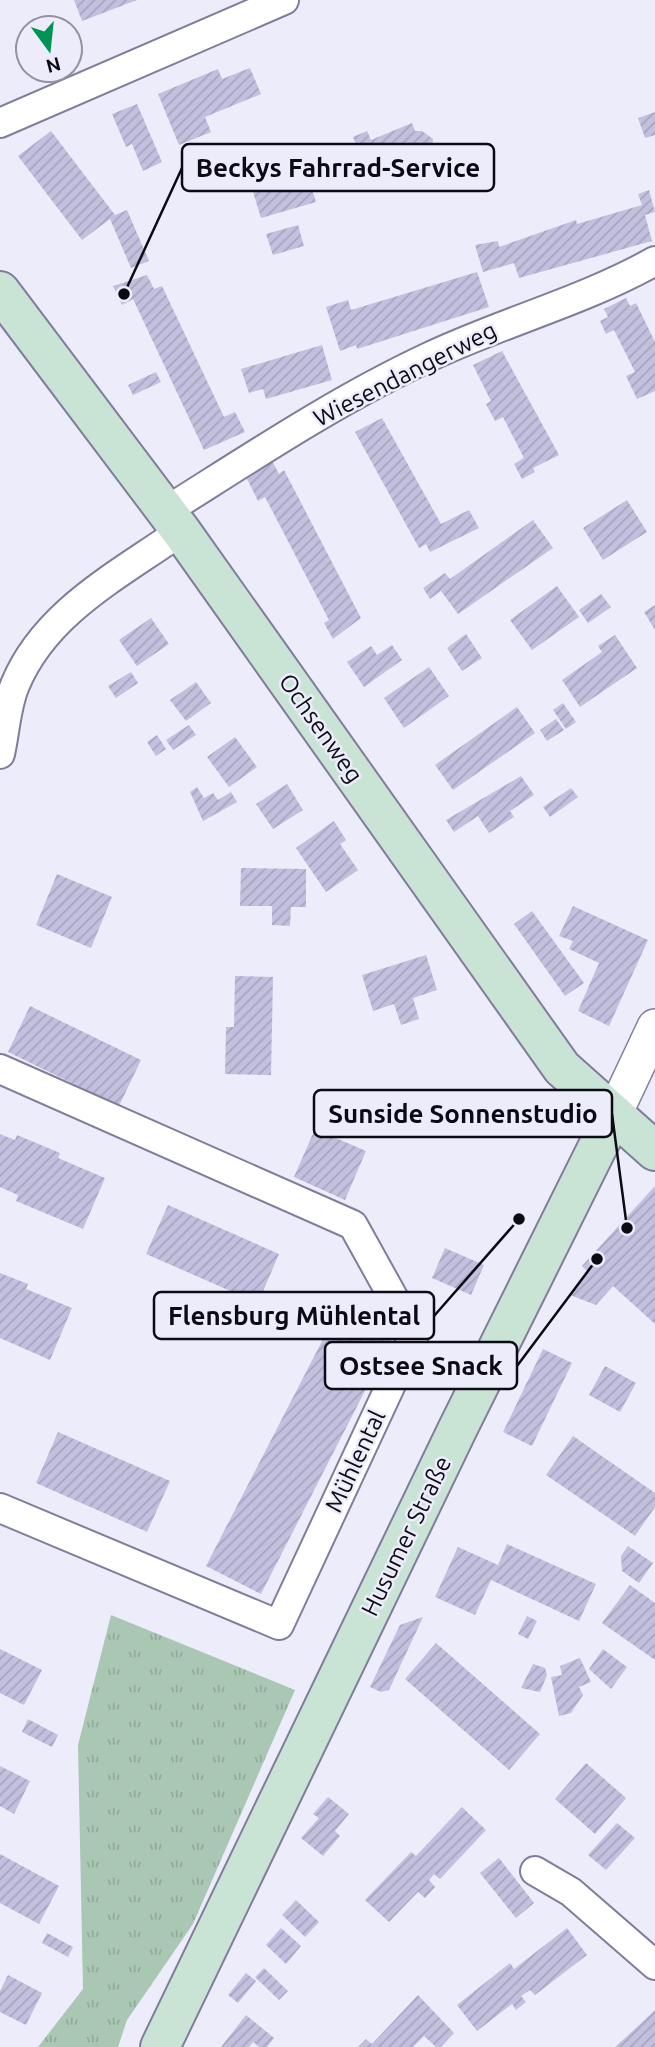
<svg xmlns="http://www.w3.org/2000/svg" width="655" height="2047" font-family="Ubuntu,sans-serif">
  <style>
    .park { fill: url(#park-tufts) }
    .building { fill: url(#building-hatch) }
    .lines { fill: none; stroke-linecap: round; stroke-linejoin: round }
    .minor-casing { stroke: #7f7d9b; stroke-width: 32 }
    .tertiary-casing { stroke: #7f7d9b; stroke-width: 38 }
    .secondary-casing { stroke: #7f7d9b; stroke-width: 42 }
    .minor { stroke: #fff; stroke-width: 28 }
    .tertiary { stroke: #fff; stroke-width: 35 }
    .secondary { stroke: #c9e4d4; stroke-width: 38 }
    .labels { text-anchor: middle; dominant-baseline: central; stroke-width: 5; stroke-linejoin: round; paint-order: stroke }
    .street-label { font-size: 24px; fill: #0c0b15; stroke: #edecfa }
    .leader { fill: none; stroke: #0c0b15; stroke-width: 2.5 }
    .callout-dot { fill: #0c0b15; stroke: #edecfa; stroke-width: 2.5 }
    .callout { fill: #edecfa; stroke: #0c0b15; stroke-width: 2.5 }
    .callout-label { font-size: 26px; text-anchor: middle; font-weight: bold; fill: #0c0b15 }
  </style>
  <defs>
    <pattern id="park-tufts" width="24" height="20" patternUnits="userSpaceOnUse" patternTransform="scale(1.75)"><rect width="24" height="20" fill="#aac7b3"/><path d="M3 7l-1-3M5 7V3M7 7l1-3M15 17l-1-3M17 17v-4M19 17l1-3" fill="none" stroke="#91aa99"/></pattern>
    <pattern id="building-hatch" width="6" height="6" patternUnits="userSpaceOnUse" patternTransform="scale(1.75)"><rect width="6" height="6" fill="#c3c0df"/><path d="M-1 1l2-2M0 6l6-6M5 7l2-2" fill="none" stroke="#a6a4be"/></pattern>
  </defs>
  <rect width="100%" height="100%" fill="#edecfa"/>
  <path class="park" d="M111 1615 295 1690 193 1924 127 2020 118 2047H38L83 1989 78 1745Z"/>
  <path class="building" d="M74 0H137L82 21Z
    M250 68 261 94 205 117 211 132 179 145 158 94 218 69 222 79Z
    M137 104 162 162 143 171 132 144 126 147 112 114Z
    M655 112V135L645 138 638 118Z
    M412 123 415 131H422L433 139 432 152 363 183 351 155 359 151 353 137 367 131 371 140Z
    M51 131 115 215 127 210 149 261 131 268 110 219 82 240 18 156Z
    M305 166 316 202 261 218 250 182Z
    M649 190 655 212 645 215 652 241 519 278 514 263 483 272 475 245 498 241 499 247 576 220 577 224 642 205 638 194Z
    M298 225 304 246 273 255 266 234Z
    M477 272 489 307 357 349 356 345 340 351 326 307 348 300 351 310Z
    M147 275 154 289 162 286 224 417 235 412 245 432 204 450 133 299 122 305 113 286Z
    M626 298 630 306 636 303 655 342V391L637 399 626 376 635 372 614 330 606 334 600 321 608 317 604 309Z
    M322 345 332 380 266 399 263 389 249 393 241 369Z
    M502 351 559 455 533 468 535 472 522 479 514 464 524 458 503 417 495 421 486 404 491 401 473 365Z
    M156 372 161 382 133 395 128 385Z
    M382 418 441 524 469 510 479 528 430 552 426 544 419 548 355 432Z
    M271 459 279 474 284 470 361 618 333 639 324 623 329 620 265 497 258 501 244 473Z
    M627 500 647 532 603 560 583 528Z
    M533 520 553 548 458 614 441 591 430 599 423 588 445 573 450 579Z
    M557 586 579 617 532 650 510 620Z
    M601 594 611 607 588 623 579 610Z
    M655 605V630L644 612Z
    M151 618 169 644 137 666 119 640Z
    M466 634 482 658 462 671 447 648Z
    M615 635 637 668 580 707 562 680 602 652 598 646Z
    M392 645 402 660 364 687 347 662 371 646 377 655Z
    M429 667 449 696 404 728 384 698Z
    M131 672 138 683 116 698 108 686Z
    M196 682 211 703 186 721 170 700Z
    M563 703 576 722 566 729 553 710Z
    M517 707 535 733 453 790 435 765Z
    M556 719 564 730 547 741 540 730Z
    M189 725 196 735 173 750 166 740Z
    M157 735 166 749 156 756 147 742Z
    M235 737 257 767 229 787 207 757Z
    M521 776 534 795 510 811 514 817 489 833 478 816 454 832 446 820Z
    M287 784 303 810 273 829 256 804Z
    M197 787 204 798 213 793 218 800 231 792 237 802 203 821 190 792Z
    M571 788 578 797 550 817 543 807Z
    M334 821 346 840 340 844 358 870 326 892 296 848Z
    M241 868 306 869V907H291L290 926 272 925V906H240Z
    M57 874 112 897 91 948 36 925Z
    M573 906 648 940 609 1026 578 1011 599 963 569 949 573 941 559 936Z
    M532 911 584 983 565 996 514 924Z
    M426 955 437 990 413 998 419 1019 401 1025 394 1004 373 1011 362 975Z
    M235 976 273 977 271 1075 225 1074 226 1027H234Z
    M30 1006 141 1060 119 1106 8 1052Z
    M315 1129 366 1151 345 1200 294 1177Z
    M0 1134 15 1140 17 1135 60 1153 58 1158 105 1178 83 1229 16 1201 18 1195 0 1187Z
    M655 1186V1324L613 1286 596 1305 570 1295 587 1271 582 1266Z
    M168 1205 279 1254 258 1303 146 1254Z
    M445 1248 484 1265 471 1295 432 1278Z
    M0 1273 28 1284 26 1289 72 1308 50 1360 0 1338Z
    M338 1310 392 1338 261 1594 206 1566Z
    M543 1349 572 1363 532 1446 503 1432Z
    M605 1366 636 1383 620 1412 589 1395Z
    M58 1432 170 1481 147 1532 36 1483Z
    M573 1436 655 1493V1507L635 1536 546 1475Z
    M507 1544 596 1584 579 1621 491 1580 475 1615 435 1597 458 1547 498 1565Z
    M628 1546 653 1563 639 1583 622 1571 621 1556Z
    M630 1585 655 1603V1660L602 1623Z
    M527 1616 537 1621 528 1639 518 1634Z
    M423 1617 389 1690 381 1692 370 1687 400 1625Z
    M436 1643 540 1734 509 1770 405 1679Z
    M0 1649 42 1670 24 1705 0 1693Z
    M603 1649 627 1667 611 1689 589 1669Z
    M580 1658 591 1682 579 1687 583 1695 571 1713 559 1716 551 1677 562 1675 560 1666Z
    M533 1664 545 1668 547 1675 540 1692 521 1688Z
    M28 1719 58 1735 52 1747 22 1732Z
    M586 1763 626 1798 595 1834 555 1799Z
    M0 1766 30 1781 14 1814 0 1806Z
    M328 1797 349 1814 335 1831 340 1836 323 1856 301 1838 319 1818 313 1814Z
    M462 1807 486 1830 440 1879 434 1874 429 1880 435 1887 425 1898 418 1892 389 1922 365 1900 411 1852 416 1856Z
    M617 1823 635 1838 606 1870 588 1855Z
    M0 1854 59 1886 39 1924 0 1903Z
    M499 1858 534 1903 516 1918 480 1873Z
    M296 1900 319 1922 305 1937 282 1915Z
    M281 1928 301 1946 286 1964 266 1945Z
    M567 1928 587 1955 535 1995 530 1990 521 1996 526 2002 516 2010 512 2004 477 2031 457 2005 510 1963 514 1969Z
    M47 1933 73 1947 68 1957 42 1943Z
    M264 1968 288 1991 279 2000 255 1977Z
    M246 1973 256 1981 238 2003 228 1995Z
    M8 1975 42 1993 26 2025 0 2012V1991Z
    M418 1995 454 2033 441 2047H436L424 2036 413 2047H358L366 2039 372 2044Z
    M655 2010V2047H615L636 2028Z
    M246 2015 274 2038 267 2047H259L253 2042 249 2047H221Z"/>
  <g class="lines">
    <defs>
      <path id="minor" d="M0 123 284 0
        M166 511C252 457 337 400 429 357 503 322 584 301 655 261
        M0 754C5 732 6 706 15 685 45 612 119 575 181 531
        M0 1069 353 1225 414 1335 279 1625 0 1508
        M535 1871 571 1892 655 1965"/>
      <path id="tertiary" d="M614 1114 655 1027"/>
      <path id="secondary" d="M0 291 181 531 562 1068 655 1151
        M160 2047 458 1428 614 1114"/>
    </defs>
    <use href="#minor" class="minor-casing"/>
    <use href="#tertiary" class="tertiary-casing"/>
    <use href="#secondary" class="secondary-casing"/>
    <use href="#minor" class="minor"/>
    <use href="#tertiary" class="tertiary"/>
    <use href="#secondary" class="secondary"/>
  </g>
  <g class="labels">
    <g class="street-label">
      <text transform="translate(405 374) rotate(-27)">Wiesendangerweg</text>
      <text transform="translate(321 728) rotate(55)">Ochsenweg</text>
      <text transform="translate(355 1461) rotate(-65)">Mühlental</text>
      <text transform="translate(406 1536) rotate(-64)">Husumer Straße</text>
    </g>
  </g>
  <path class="leader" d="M124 294L182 168M627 1228L612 1114M519 1219L434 1316M597 1259L517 1366"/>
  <g class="callout-dot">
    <circle cx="124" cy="294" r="7"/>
    <circle cx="627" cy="1228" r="7"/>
    <circle cx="519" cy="1219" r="7"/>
    <circle cx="597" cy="1259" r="7"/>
  </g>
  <g class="callout">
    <rect x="182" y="144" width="312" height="47" rx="7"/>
    <rect x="314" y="1090" width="298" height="47" rx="7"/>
    <rect x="154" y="1292" width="280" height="47" rx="7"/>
    <rect x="325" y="1342" width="192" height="47" rx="7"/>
  </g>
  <g class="callout-label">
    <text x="338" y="177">Beckys Fahrrad-Service</text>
    <text x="463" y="1123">Sunside Sonnenstudio</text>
    <text x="294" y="1325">Flensburg Mühlental</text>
    <text x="421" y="1375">Ostsee Snack</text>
  </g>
  <g transform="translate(49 49) rotate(165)"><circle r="33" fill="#edecfa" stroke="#93929e" stroke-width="2"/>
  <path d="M0-5L12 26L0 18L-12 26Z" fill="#009354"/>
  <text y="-10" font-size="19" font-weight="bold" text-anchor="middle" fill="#0c0b15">N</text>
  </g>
</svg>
